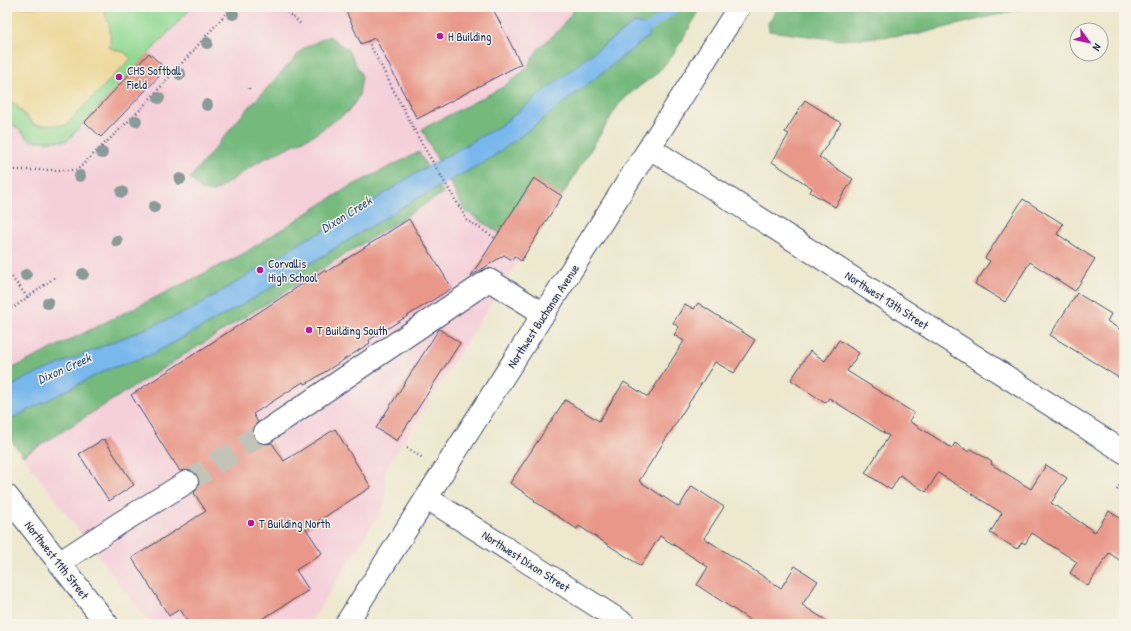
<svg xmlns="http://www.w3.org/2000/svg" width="1131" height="631" font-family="'Patrick Hand',sans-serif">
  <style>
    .built { fill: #f5cfda }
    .green { fill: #92d993; stroke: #568478 }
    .forest { fill: #75b97d; stroke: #48746e }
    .sand { fill: #eeda9e; stroke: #84847e }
    .water { fill: #79b8ed; stroke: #4a74a6 }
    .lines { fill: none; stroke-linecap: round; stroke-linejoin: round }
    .stream { stroke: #79b8ed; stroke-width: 8 }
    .building { fill: #e89788 }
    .minor-tunnel { stroke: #c3c3b8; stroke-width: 22; stroke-dasharray: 22 11; stroke-linecap: butt }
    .minor-casing { stroke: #3a4b6f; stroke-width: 24 }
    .path { stroke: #3a4b6f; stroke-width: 2.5; stroke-dasharray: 1 3; stroke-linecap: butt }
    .minor { stroke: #fff; stroke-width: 22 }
    .tree { fill: #8a9a98 }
    .poi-dot { fill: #b5179e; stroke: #f7f3e8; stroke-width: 1.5 }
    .labels { text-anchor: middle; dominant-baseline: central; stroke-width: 3; stroke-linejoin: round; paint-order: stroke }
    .poi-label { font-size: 12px; fill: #1b2f5e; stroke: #f7f3e8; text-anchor: start }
    .street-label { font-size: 12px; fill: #1b2f5e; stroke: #f7f3e8 }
    .water-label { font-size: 13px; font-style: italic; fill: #325182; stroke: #f7f3e8 }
  </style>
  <rect width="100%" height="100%" fill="#f7f3e8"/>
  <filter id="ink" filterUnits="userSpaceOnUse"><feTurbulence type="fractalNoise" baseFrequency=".025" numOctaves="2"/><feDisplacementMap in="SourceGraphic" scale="8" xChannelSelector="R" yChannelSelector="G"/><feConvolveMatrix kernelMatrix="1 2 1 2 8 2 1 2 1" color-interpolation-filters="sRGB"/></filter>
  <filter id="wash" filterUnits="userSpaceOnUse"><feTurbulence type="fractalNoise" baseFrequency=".012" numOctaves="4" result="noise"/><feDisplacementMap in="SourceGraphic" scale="16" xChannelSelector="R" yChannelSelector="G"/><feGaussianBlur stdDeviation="0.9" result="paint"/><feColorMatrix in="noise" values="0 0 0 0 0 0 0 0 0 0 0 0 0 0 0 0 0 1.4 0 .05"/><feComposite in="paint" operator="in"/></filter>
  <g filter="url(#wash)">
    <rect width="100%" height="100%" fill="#ede8ce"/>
    <path class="built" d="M7 7H699L631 92 619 104 385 470V502L378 516 309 624H150L7 435Z"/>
    <path class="green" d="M102 7H192L67 141H31L7 119V96L34 125 124 52 109 48C111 34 109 19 102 7Z"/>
    <path class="forest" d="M576 7H702L670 59 655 75 633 91 619 104 562 196 534 178 499 233 464 210 449 181 491 158 542 120 625 55 645 25 634 23 590 55 500 126 438 161 422 129 503 87 526 69 538 49 559 30Z
      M779 7H1029L919 34 840 40 769 31 768 23Z
      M329 36 348 50 362 76 359 96 349 111 314 135 258 162 214 192 201 190 190 178 243 114 304 48Z
      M419 152 427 167 408 178 340 223 307 239 191 310 26 378 7 389V371L241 255 347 188Z
      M439 186 443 193 23 456 7 435V421L106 370 153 354 249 301 411 202Z"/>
    <path class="sand" d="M7 7H102C110 21 111 33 110 48L124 52 131 58 66 125H35L7 96Z"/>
    <path class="water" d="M634 23 645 25 649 36 542 120 491 158 411 202 249 301 153 354 106 370 7 421V389L26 378 191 310 307 239 340 223 408 178 500 126 590 55Z"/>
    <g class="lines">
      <path class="stream" d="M638 35 678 7"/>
    </g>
    <g id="blocks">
      <path class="building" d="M344 7H492L521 64 417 119 375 38 361 44Z
        M149 53 166 69 101 137 85 122Z
        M805 100 841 123 819 157 853 179 835 207 810 192 812 188 772 162 789 134 785 132Z
        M534 178 562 196 521 261 514 256 512 260 504 255 471 276Z
        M1023 199 1063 224 1057 234 1095 259 1075 291 1030 262 1005 302 975 284 990 261 985 258Z
        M409 219 452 288 369 340 370 343 306 384 303 382 253 414 258 422 254 427 253 433 254 439 260 443 266 444 272 443 284 461 335 429 371 487 306 529 322 553 296 570 309 590 254 624H189L180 609 169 616 132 558 206 511 194 493 198 488 199 482 197 475 193 471 187 470 180 471 173 460H172L131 395 324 270 326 272Z
        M1077 293 1111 314 1107 321 1124 332V381L1050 335Z
        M698 303 755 340 734 373 715 362 639 481 679 507 692 486 724 507 704 538 781 588 795 566 818 581 802 605 832 624H756L697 585 708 567 660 536 641 566 579 526 577 529 534 501 535 500 510 483 565 400 599 421 624 382 648 397 684 341 674 335 679 327 673 323 685 304 694 309Z
        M439 329 460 343 397 441 376 428Z
        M839 340 859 353 847 371 914 413 909 421 952 448 955 443 969 452 971 449 992 462 991 464 1031 489 1046 465 1067 478 1051 503 1095 532 1109 511 1124 521V563L1109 553 1088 586 1070 573 1077 562 1032 533 1025 544 1022 542 1017 549 990 533 1002 513 938 473 926 492 900 475 891 490 865 473 889 436 829 398 825 403 791 380 810 351 825 361Z
        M104 439 134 485 109 501 79 454Z"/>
    </g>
  </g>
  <g filter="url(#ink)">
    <use href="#blocks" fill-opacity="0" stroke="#3a4b6f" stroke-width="1"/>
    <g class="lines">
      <path class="minor-tunnel" d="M187 482 265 432"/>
      <defs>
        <path id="minor" d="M650 148 1124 452
          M265 432 489 280 544 314
          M7 496 107 624
          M427 498 625 624
          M59 563 120 523 187 482
          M346 624 739 7"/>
      </defs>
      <use href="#minor" class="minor-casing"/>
      <path class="path" d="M281 7 302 25
        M368 41 418 137 467 220 495 238
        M249 89V87
        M7 170H77L140 110 232 7
        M524 257 526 258
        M7 271 28 298
        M7 307 13 308 55 277
        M407 448 423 458
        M1117 490 1124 479"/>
      <use href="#minor" class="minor"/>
    </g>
    <g class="tree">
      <circle cx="233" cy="14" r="6"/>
      <circle cx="207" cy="43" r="6"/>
      <circle cx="180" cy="74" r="6"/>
      <circle cx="159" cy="98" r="6"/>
      <circle cx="207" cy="105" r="6"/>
      <circle cx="136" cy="121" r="6"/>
      <circle cx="102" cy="153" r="6"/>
      <circle cx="80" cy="176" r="6"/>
      <circle cx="180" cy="179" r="6"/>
      <circle cx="122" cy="192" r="6"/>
      <circle cx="154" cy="207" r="6"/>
      <circle cx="117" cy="241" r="6"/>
      <circle cx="83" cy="274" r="6"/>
      <circle cx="26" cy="275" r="6"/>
      <circle cx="48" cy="303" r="6"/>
    </g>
  </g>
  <g class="poi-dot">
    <circle cx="440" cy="36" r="4"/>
    <circle cx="119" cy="77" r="4"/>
    <circle cx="260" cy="270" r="4"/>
    <circle cx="309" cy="330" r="4"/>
    <circle cx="251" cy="523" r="4"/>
  </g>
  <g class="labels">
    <g class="poi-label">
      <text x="448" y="36">H Building</text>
      <text x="127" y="70">CHS Softball<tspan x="127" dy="14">Field</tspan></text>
      <text x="268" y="263">Corvallis<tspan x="268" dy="14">High School</tspan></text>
      <text x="317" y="330">T Building South</text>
      <text x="259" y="523">T Building North</text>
    </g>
    <g class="street-label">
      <text transform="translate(887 300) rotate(33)">Northwest 13th Street</text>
      <text transform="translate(543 316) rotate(-57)">Northwest Buchanan Avenue</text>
      <text transform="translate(57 560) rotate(52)">Northwest 11th Street</text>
      <text transform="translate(526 561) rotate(33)">Northwest Dixon Street</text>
    </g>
    <g class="water-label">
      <text transform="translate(346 214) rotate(-32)">Dixon Creek</text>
      <text transform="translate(64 368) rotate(-24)">Dixon Creek</text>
    </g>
  </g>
  <rect width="1131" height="631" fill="none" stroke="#f7f3e8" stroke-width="24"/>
  <g transform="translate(1089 42) rotate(123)"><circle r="19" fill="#f7f3e8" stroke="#9fa5b1"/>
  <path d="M0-3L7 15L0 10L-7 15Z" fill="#b5179e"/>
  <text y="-6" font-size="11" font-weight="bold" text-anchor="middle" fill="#1b2f5e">N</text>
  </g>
</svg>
